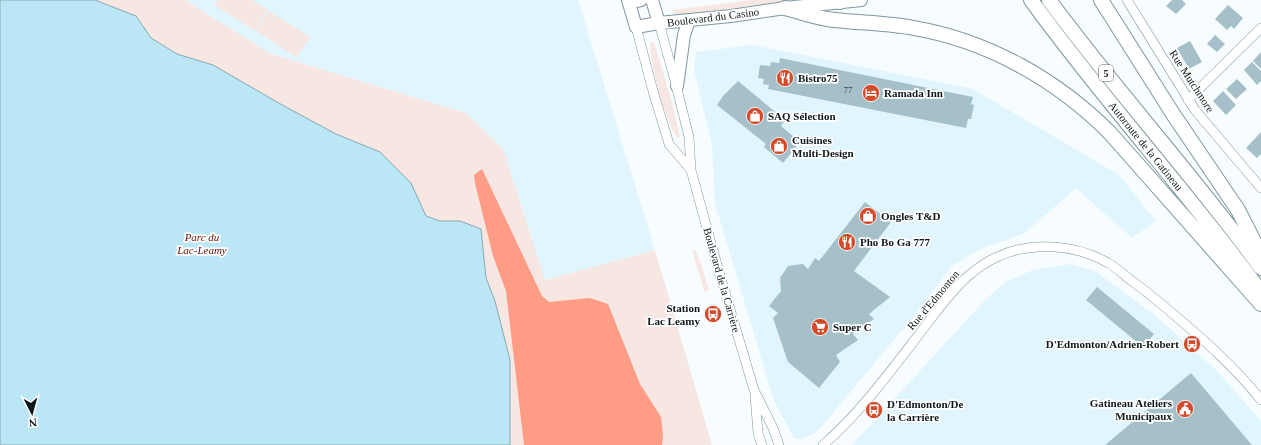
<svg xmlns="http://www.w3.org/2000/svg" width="1261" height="445" font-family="'Times New Roman',serif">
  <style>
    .built { fill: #e0f5fd }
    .green { fill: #f7e7e3 }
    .forest { fill: #fe9c85 }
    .water { fill: #bbe6f5; stroke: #87a8b3 }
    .building { fill: #a6c0c9 }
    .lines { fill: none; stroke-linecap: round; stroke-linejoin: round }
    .minor-casing { stroke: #7e97a0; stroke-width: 10 }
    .major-casing { stroke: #7e97a0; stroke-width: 14 }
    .highway-casing { stroke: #7e97a0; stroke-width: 16 }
    .minor { stroke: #fff; stroke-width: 9 }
    .major { stroke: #fff; stroke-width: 12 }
    .highway { stroke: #fff; stroke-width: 14 }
    .labels { text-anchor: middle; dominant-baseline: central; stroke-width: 3.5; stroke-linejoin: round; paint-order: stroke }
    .number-label { font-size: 9px; fill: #334146 }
    .shield { fill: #fff; stroke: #565d5f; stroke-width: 1 }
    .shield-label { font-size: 10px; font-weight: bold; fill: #0d171a }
    .street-label { font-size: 11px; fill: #0d171a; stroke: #fff }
    .poi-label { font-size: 11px; font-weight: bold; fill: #0d171a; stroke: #fff; text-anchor: start }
    .park-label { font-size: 11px; font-style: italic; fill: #640e00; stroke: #fff }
  </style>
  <rect width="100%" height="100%" fill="#f7fcfe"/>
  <path class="built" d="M185 0H578L655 250 545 280 503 149 466 113 271 54Z
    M752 45 973 89 1119 175 1156 221 1132 238 1076 188 1025 233 983 248 952 266 914 316 817 432 802 439H795L774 401 715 203 712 145 694 70 696 52Z
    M1071 264 1095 271 1157 317 1218 372 1261 421V445H852L985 300 1005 282 1033 270Z"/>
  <path class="green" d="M0 0H185L271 54 466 113 503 149 545 280 655 250 712 445H0Z
    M218 0H252L268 10 255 31 214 5Z
    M751 0H793L684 15 673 13V10Z
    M269 11 310 37 296 57 256 31Z
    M654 42 672 102 680 137 677 138C663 113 652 72 650 43Z
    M695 250 700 261 709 290 705 292 692 251Z"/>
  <path class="forest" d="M482 169 542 296 549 302 590 298 608 304 640 384 661 417 663 435 662 445H524L506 291 493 256 475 183 474 175Z"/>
  <path class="water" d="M0 0H95L136 16 151 38 177 54 213 65 284 106 336 134 380 152 411 183 426 216 440 221H460L481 229 486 278 495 301 510 360V445H0Z"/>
  <path class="building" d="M1172 0H1182L1186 4 1176 14 1166 6Z
    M1228 5 1243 18 1234 29 1231 26 1227 30 1215 19Z
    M1215 35 1225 44 1217 52 1207 44Z
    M1190 41 1202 62 1189 69 1177 48Z
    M1261 52V69L1253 61Z
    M780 58 973 97 971 104 974 105 971 119H968L966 128 768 89 769 85 763 84 764 79 758 78 760 65 770 66 771 62 779 63Z
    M1252 62 1261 71V81L1257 85 1244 70Z
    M1237 79 1247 89 1236 99 1226 89Z
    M738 81 785 120 781 126 800 142 783 163 764 147 766 144 717 105 723 96Z
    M1223 91 1236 105 1226 115 1213 101Z
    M1261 132V154L1257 158 1246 148Z
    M865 202 891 222 854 271 890 297 869 314 874 319 853 334 858 340 836 355 840 362 819 388 788 362 773 318 778 313 769 306 781 291 780 278 788 266 803 264 808 269 815 258 819 261Z
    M1097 287 1154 334 1143 347 1086 300Z
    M1191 373 1252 445H1105Z"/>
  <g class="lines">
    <defs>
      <path id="minor" d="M1127 0 1195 110 1261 188
        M659 23 674 77 689 137 691 170 719 272 754 390 773 428 779 445
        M636 27 653 91 669 144 691 170
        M1188 100 1261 28
        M755 395 758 433 762 445
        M823 445C860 413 890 372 920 333 935 314 949 293 967 277 976 269 986 262 997 257 1031 241 1076 244 1108 263 1117 268 1124 275 1132 281 1146 291 1159 302 1172 313 1204 340 1235 367 1261 400"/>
      <path id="major" d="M628 0 636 27 659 23 731 16 785 8 861 0
        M652 0 659 23
        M629 3 641 0
        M677 86 684 35 689 20"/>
      <path id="highway" d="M840 0V2
        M1031 0C1104 101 1188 192 1261 292
        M1049 0C1117 92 1194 176 1261 268
        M1101 0 1173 114 1238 210 1261 255
        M785 8C801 12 819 19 835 20 861 23 888 23 914 28 988 41 1056 79 1110 133L1261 304"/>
    </defs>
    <use href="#minor" class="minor-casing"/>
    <use href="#major" class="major-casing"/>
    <use href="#highway" class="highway-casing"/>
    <use href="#minor" class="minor"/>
    <use href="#major" class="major"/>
    <use href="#highway" class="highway"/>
  </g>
  <defs>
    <symbol id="restaurant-disc" viewBox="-11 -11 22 22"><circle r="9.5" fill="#d44a2b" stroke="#fff"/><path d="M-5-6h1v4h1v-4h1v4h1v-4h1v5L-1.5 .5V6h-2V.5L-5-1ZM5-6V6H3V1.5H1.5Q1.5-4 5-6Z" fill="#fff"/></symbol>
    <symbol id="hotel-disc" viewBox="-11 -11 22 22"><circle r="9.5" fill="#d44a2b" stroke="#fff"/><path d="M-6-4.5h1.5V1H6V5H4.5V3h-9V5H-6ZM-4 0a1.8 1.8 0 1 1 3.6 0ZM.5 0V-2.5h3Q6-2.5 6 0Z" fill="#fff"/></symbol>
    <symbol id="shop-disc" viewBox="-11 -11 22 22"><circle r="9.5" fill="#d44a2b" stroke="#fff"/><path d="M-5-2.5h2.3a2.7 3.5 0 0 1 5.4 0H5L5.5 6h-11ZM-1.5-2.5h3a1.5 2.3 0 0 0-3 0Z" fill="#fff"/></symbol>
    <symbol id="bus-disc" viewBox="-11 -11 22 22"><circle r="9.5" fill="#d44a2b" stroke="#fff"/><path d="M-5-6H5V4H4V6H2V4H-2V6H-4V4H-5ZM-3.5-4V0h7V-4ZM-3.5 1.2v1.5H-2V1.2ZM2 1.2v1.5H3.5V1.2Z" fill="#fff"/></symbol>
    <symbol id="supermarket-disc" viewBox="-11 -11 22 22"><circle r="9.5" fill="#d44a2b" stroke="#fff"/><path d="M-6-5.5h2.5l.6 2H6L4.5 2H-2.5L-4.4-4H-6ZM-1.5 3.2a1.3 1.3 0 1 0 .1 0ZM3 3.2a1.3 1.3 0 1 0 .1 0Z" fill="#fff"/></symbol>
    <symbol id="civic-disc" viewBox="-11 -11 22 22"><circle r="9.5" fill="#d44a2b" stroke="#fff"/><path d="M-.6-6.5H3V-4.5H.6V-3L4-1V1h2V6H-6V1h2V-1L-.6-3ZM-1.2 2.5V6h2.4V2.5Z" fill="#fff"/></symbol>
  </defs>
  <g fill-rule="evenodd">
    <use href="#restaurant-disc" x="775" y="68" width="20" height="20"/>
    <use href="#hotel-disc" x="861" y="83" width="20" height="20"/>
    <use href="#shop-disc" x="745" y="106" width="20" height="20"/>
    <use href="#shop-disc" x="769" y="136" width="20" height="20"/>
    <use href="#shop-disc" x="858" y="206" width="20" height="20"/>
    <use href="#restaurant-disc" x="837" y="232" width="20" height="20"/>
    <use href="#bus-disc" x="703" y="304" width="20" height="20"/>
    <use href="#supermarket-disc" x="810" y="317" width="20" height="20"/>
    <use href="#bus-disc" x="1182" y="334" width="20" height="20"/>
    <use href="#civic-disc" x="1175" y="399" width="20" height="20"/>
    <use href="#bus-disc" x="864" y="400" width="20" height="20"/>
  </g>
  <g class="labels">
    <g class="number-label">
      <text x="848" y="90">77</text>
    </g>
    <rect class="shield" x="1099" y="65" width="14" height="16" rx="3"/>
    <g class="shield-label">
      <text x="1106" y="73">5</text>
    </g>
    <g class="street-label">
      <text transform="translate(713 17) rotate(-7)">Boulevard du Casino</text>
      <text transform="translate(1192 81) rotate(57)">Rue Mutchmore</text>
      <text transform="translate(1146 146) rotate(51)">Autoroute de la Gatineau</text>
      <text transform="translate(722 280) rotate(74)">Boulevard de la Carrière</text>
      <text transform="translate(933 300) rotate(-50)">Rue d'Edmonton</text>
    </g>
    <g class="poi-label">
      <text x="798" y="78">Bistro75</text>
      <text x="884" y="93">Ramada Inn</text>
      <text x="768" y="116">SAQ Sélection</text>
      <text x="792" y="140">Cuisines<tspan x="792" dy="13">Multi-Design</tspan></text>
      <text x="881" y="216">Ongles T&amp;D</text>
      <text x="860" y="242">Pho Bo Ga 777</text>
      <text x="700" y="308" text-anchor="end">Station<tspan x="700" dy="13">Lac Leamy</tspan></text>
      <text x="833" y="327">Super C</text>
      <text x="1179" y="344" text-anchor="end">D'Edmonton/Adrien-Robert</text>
      <text x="1172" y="403" text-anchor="end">Gatineau Ateliers<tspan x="1172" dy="13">Municipaux</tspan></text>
      <text x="887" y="404">D'Edmonton/De<tspan x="887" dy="13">la Carrière</tspan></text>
    </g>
    <g class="park-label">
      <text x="202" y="237">Parc du<tspan x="202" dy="13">Lac-Leamy</tspan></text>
    </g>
  </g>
  <g transform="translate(32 413) rotate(174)" stroke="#ffffff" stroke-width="3" paint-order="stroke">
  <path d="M0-3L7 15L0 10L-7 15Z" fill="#0d171a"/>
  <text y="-6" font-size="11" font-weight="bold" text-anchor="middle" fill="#0d171a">N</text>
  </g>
</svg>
